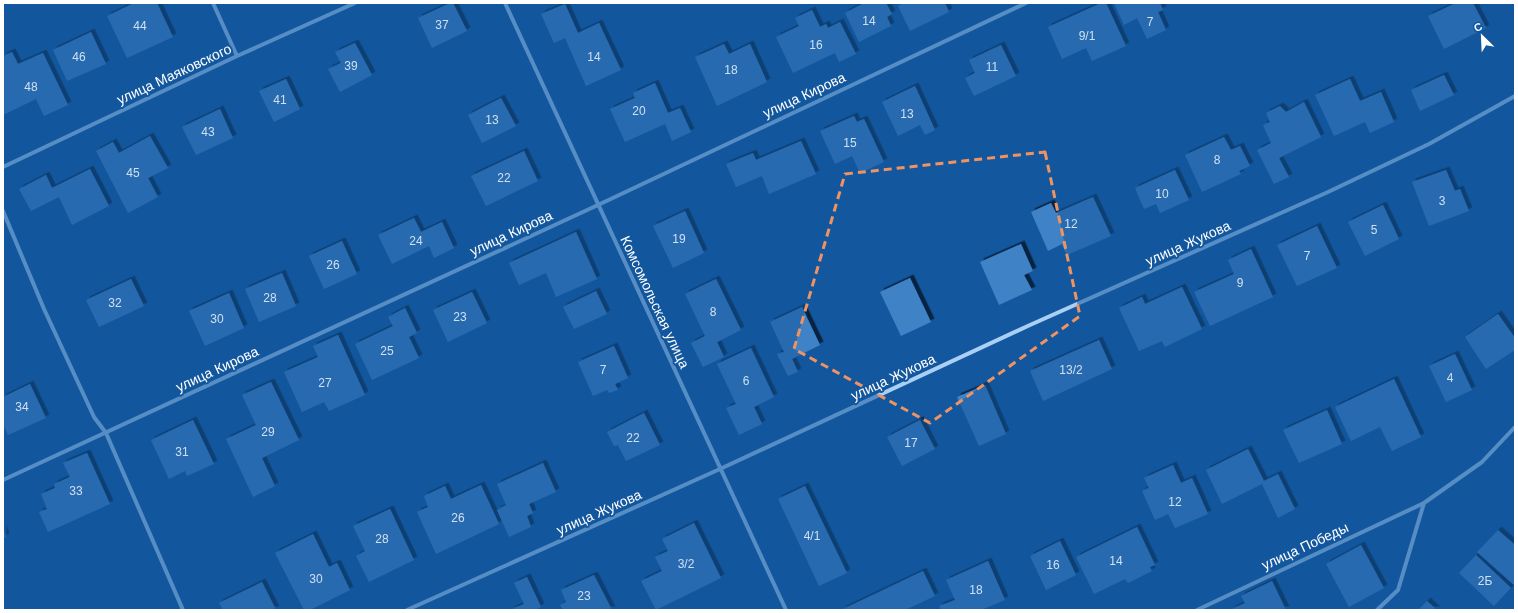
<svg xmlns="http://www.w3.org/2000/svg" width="1518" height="613" font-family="Arial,sans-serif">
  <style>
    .building { fill: #4082c6; filter: url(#shadow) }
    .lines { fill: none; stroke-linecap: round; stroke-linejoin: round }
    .minor { stroke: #aacff4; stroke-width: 4 }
    .marked { fill: none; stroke: #f09361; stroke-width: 3; stroke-dasharray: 8 5; stroke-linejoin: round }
    .labels { text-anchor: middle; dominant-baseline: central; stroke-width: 4; stroke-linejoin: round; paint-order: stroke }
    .number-label { font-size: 12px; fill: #cfe0f1 }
    .street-label { font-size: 14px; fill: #fff; stroke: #13579e }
  </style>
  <defs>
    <filter id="shadow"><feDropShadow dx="3.5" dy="-3.5" stdDeviation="0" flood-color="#0009"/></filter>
  </defs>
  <rect width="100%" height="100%" fill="#13579e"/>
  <path class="building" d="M134 3H157L173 37 127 58 107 16Z
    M450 3H453L467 31 432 48 418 18Z
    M864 3H886L892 14 887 17 891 26 859 42 845 13Z
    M904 3H945L949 12 910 31 898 6Z
    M1101 3H1106L1126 46 1092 61 1086 48 1062 59 1048 27Z
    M1114 3H1160L1163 10 1158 12 1166 30 1147 39 1137 18 1124 25Z
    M1456 3H1473L1486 28 1444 49 1428 16Z
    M565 4 578 33 599 23 621 70 586 86 565 38 554 43 541 14Z
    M812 10 820 27 826 24 828 28 840 22 856 54 839 62 835 53 793 73 776 37 799 26 795 18Z
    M91 32 106 64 67 81 53 50Z
    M355 43 372 75 340 92 328 69 341 63 335 52Z
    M724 44 729 54 750 44 767 82 717 106 695 57Z
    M1001 45 1016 76 974 96 965 78 975 73 969 60Z
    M12 52 18 64 43 53 68 105 44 116 36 99 3 115 4 74 3 56Z
    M1444 75 1454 95 1420 111 1411 90Z
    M286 79 300 109 274 122 259 91Z
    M1350 79 1360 101 1381 92 1394 122 1370 133 1365 122 1334 136 1315 95Z
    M655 83 668 113 680 108 691 132 672 141 665 124 625 142 610 109 635 98 633 93Z
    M915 86 935 130 925 135 920 125 898 136 882 102Z
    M501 98 516 126 482 143 468 115Z
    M1304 102 1321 137 1279 158 1289 177 1274 184 1257 150 1271 143 1263 125 1270 122 1266 113 1280 106 1286 112Z
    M220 109 233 138 196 155 182 127Z
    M854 116 857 122 864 119 884 162 860 173 852 156 835 164 820 131Z
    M150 136 168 168 148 178 158 197 128 213 96 151 113 142 119 153Z
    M1224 137 1231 150 1240 146 1250 166 1239 171 1241 174 1202 192 1185 155Z
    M801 141 816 174 769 194 762 176 736 187 726 164 753 153 756 160Z
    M524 151 538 181 486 206 471 176Z
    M90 169 109 206 72 225 59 197 31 211 19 189 46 175 52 188Z
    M1175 170 1189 200 1160 213 1156 204 1144 209 1135 188Z
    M1446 170 1455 191 1460 189 1469 211 1429 226 1412 182Z
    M1093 197 1111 236 1067 255 1062 244 1048 251 1031 212 1051 203 1056 213Z
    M1383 205 1399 239 1365 256 1348 222Z
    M685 211 704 253 673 268 653 226Z
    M414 218 421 232 442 222 454 248 434 258 429 246 392 264 378 235Z
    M1317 226 1337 268 1297 286 1277 245Z
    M576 232 597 279 556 297 546 273 519 285 509 263Z
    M342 241 357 274 324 289 309 256Z
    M1021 244 1033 271 1024 275 1032 290 999 305 980 262Z
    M1251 249 1273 297 1210 326 1194 292 1234 274 1228 260Z
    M282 273 296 306 259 322 245 289Z
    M910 278 931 322 901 336 880 292Z
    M131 279 144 306 99 327 86 300Z
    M716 279 741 330 717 342 724 357 703 367 691 343 705 336 685 294Z
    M1182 287 1202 329 1165 347 1162 341 1139 351 1119 308 1142 297 1145 304Z
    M596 291 607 314 574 329 563 307Z
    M472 292 487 323 448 342 433 310Z
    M229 293 244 328 205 346 189 311Z
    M802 307 820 345 792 359 798 372 788 376 777 354 784 352 770 322Z
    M405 308 417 333 409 337 419 358 372 380 355 344 393 326 388 317Z
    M1498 314 1515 338V350L1486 369 1465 337Z
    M338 335 365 395 329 411 324 402 302 412 284 372 318 357 313 346Z
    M1099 340 1112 369 1043 401 1030 371Z
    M614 346 628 378 615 384 618 390 609 393 607 390 593 396 578 362Z
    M751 348 774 397 754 407 762 424 739 435 726 408 736 404 717 364Z
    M1455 354 1472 390 1446 402 1429 366Z
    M1394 379 1421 437 1392 451 1380 427 1351 441 1335 407Z
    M271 382 299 440 262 458 275 486 253 497 226 439 256 425 242 395Z
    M30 384 46 418 8 435 3 424V397Z
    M985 385 1006 434 979 446 957 397Z
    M1327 410 1342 444 1299 463 1283 430Z
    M644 413 660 445 626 461 618 445 614 446 607 432Z
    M193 420 214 464 187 476 185 471 169 479 151 440Z
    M920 420 935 449 902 466 887 437Z
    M1248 449 1264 481 1278 474 1295 509 1278 518 1262 484 1222 504 1206 470Z
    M87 453 110 504 48 532 39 512 47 509 41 494 55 488 54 484 70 477 63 463Z
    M543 463 556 492 529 504 533 513 527 516 531 527 509 537 497 510 506 505 497 484Z
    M1173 465 1181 483 1192 478 1208 514 1175 528 1168 514 1155 520 1142 491 1149 488 1144 478Z
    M481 485 499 524 436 554 417 512 428 507 424 496 445 486 451 499Z
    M805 486 847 573 819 586 778 499Z
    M390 509 414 560 369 582 356 556 365 551 353 526Z
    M694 523 721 578 656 610 641 581 662 571 655 557 668 551 662 539Z
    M1137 527 1155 565 1150 567 1152 571 1128 583 1125 579 1094 594 1076 557Z
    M3 529 6 537 3 538Z
    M1498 530 1515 545V584L1514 585 1477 552Z
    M313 534 329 567 337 563 350 590 310 610H304L275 553Z
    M1060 541 1076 575 1046 590 1030 556Z
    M1361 545 1384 588 1349 607 1326 564Z
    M1476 555 1511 588 1494 606 1459 573Z
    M988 561 1005 600 981 610H941L939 606 955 600 946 580Z
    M923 571 935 596 905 610H841Z
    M594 575 612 610H563L560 605 566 602 561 590Z
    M527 577 541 607 535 610H510L524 604 514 583Z
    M1272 581 1286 610H1230L1245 603 1241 596Z
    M262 582 276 610H223L219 603Z
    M1427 601 1437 610H1418Z"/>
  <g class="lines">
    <path class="minor" d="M213 3 237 56
      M505 3 786 610
      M3 167 237 56 355 3
      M3 211 44 309 94 417 106 433 183 610
      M3 480 598 205 1026 3
      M407 610 720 469 1030 325 1328 192 1429 144 1515 96
      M1197 610 1424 503 1482 462 1515 427
      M1377 610 1398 590 1424 503"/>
  </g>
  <path d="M0 0H1518V613H0ZM1045 152 1080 316 930 423 794 349 845 174Z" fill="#13579e" fill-opacity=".55" fill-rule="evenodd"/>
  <path class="marked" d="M1045 152 1080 316 930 423 794 349 845 174Z"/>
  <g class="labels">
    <g class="number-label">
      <text x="869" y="21">14</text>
      <text x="1150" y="22">7</text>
      <text x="442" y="25">37</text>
      <text x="140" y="26">44</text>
      <text x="1087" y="36">9/1</text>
      <text x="816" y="45">16</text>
      <text x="79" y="57">46</text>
      <text x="594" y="57">14</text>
      <text x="351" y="66">39</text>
      <text x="992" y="67">11</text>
      <text x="731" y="70">18</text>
      <text x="31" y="87">48</text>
      <text x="280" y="100">41</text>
      <text x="639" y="111">20</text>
      <text x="907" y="114">13</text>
      <text x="492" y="120">13</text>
      <text x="208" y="132">43</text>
      <text x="850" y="143">15</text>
      <text x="1217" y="160">8</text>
      <text x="133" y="173">45</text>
      <text x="504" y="178">22</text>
      <text x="1162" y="194">10</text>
      <text x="1442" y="201">3</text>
      <text x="1071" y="224">12</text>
      <text x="1374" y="230">5</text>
      <text x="679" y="239">19</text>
      <text x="416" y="241">24</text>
      <text x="1307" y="256">7</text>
      <text x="333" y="265">26</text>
      <text x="1240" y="283">9</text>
      <text x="270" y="298">28</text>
      <text x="115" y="303">32</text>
      <text x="713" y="312">8</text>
      <text x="460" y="317">23</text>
      <text x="217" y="319">30</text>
      <text x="387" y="351">25</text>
      <text x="603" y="370">7</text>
      <text x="1071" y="370">13/2</text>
      <text x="1450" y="378">4</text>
      <text x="746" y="381">6</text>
      <text x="325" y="383">27</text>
      <text x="22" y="407">34</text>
      <text x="268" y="432">29</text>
      <text x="633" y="438">22</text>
      <text x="911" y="443">17</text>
      <text x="182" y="452">31</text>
      <text x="76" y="491">33</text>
      <text x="1175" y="502">12</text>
      <text x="458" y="518">26</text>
      <text x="812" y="536">4/1</text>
      <text x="382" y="539">28</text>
      <text x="1116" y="561">14</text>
      <text x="686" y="564">3/2</text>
      <text x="1053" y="565">16</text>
      <text x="316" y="579">30</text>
      <text x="1485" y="581">2Б</text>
      <text x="976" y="590">18</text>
      <text x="584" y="596">23</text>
    </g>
    <g class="street-label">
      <text transform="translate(174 74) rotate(-25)">улица Маяковского</text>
      <text transform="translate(804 95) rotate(-25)">улица Кирова</text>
      <text transform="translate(511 233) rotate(-25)">улица Кирова</text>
      <text transform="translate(1188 243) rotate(-24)">улица Жукова</text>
      <text transform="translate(655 302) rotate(65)">Комсомольская улица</text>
      <text transform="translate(217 369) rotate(-25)">улица Кирова</text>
      <text transform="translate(893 377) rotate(-25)">улица Жукова</text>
      <text transform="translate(599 512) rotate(-24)">улица Жукова</text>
      <text transform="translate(1305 546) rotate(-25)">улица Победы</text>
    </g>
  </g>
  <rect width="1518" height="613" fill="none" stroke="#ffffff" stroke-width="8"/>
  <g transform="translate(1482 36) rotate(336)" stroke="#13579e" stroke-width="3" paint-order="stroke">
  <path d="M0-3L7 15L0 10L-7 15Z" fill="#ffffff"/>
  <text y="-6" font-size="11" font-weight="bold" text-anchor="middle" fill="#ffffff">С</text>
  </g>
</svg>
